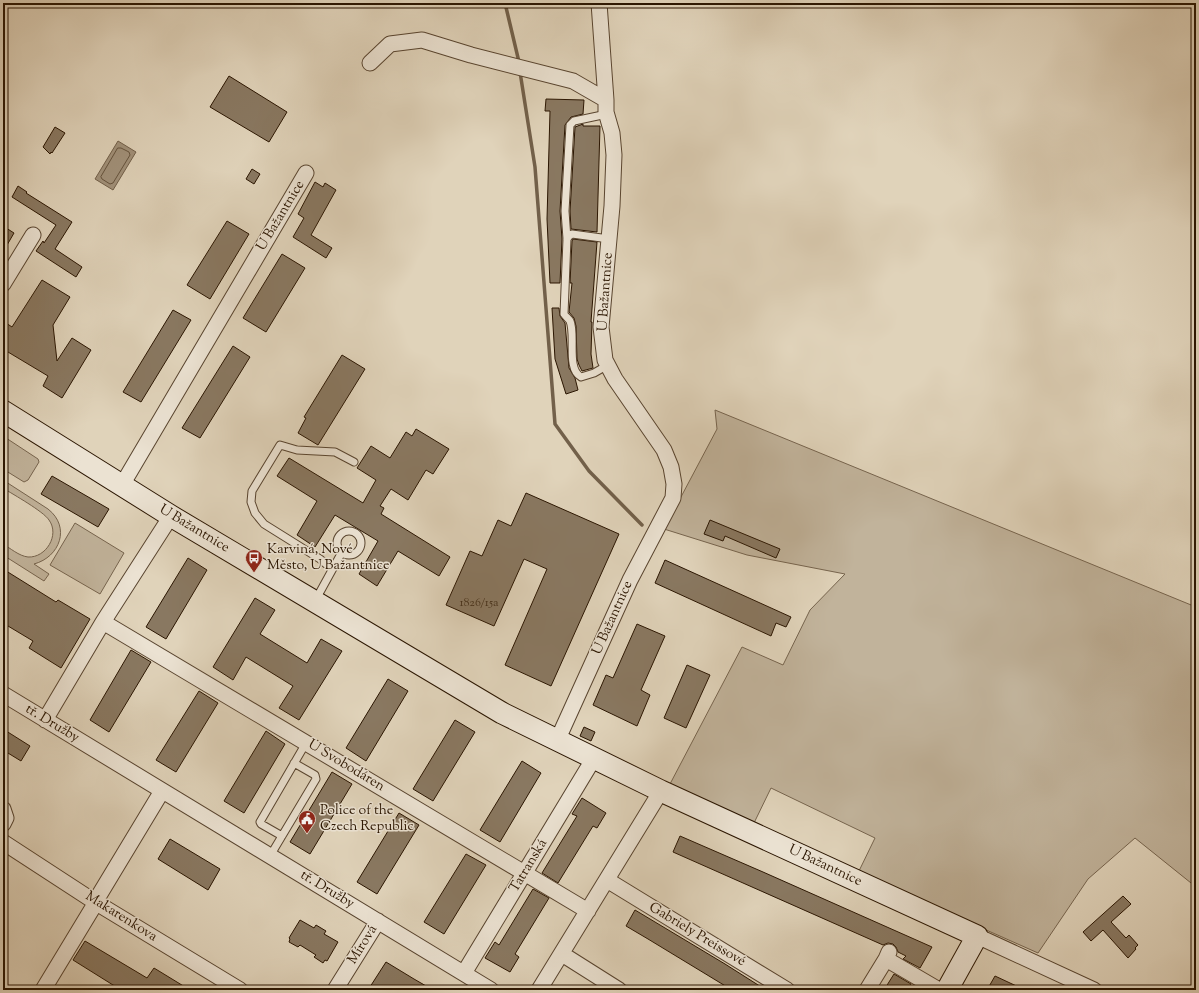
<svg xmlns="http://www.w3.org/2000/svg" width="1199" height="993" font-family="'Sorts Mill Goudy',serif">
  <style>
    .green { fill: #c1b39b; stroke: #76644e }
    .water { fill: #a2927b; stroke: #72604a }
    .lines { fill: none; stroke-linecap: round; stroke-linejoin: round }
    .shore { stroke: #66543e; stroke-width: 1 }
    .stream { stroke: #72604a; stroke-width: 3.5 }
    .building { fill: #897861; stroke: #2a1501 }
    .lane-casing { stroke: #58442f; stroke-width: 9 }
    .street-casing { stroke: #58442f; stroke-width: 17 }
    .secondary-casing { stroke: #2a1501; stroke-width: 23 }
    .lane { stroke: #ebe2d2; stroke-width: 7 }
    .street { stroke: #ebe2d2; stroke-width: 15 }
    .secondary { stroke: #ebe2d2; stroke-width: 21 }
    .labels { text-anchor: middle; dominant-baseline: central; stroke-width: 3; stroke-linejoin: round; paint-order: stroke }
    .number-label { font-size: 12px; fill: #422e19 }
    .street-label { font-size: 14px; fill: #2a1501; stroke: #ebe2d2 }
    .poi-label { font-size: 14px; fill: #2a1501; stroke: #ebe2d2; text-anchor: start }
  </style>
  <rect width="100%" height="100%" fill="#e0d3ba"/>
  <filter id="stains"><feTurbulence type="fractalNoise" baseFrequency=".005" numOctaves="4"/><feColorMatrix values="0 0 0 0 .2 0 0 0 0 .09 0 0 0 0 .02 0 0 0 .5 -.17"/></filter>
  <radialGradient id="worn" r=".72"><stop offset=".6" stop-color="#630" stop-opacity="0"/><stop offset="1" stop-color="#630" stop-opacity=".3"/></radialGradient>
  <path class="green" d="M715 410 1196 607V887L1135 838 1088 879 1038 953 858 873 875 838 771 788 754 823 670 784 742 647 783 665 810 610 845 574 747 555 664 529 717 429Z
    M3 436 38 459 39 462 28 480 24 482 3 469Z
    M3 480 48 509C71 527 60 557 34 564L49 574 44 581 3 555V544C10 548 19 556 28 557 46 558 60 535 49 520 43 511 14 495 3 488Z
    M75 523 124 553 100 594 50 565Z"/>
  <path class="water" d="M118 141 136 152 113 190 95 179Z"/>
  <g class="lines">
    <path class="shore" d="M118 148H121L129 152 130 155 113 183 110 184 102 179 101 177Z"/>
    <path class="stream" d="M505 3 519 62
      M520 72 535 167 555 424 589 471 642 525"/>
  </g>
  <path class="building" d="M229 76 287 112 269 142 210 107Z
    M546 99 584 100 583 114 571 117 565 125 560 211 562 239 560 283H550L547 219 550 111H545Z
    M583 124V126H600L597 232 571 229 570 211 575 127Z
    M55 127 65 133 52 153 51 152 50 154 43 147Z
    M252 169 260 174 254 184 246 179Z
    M315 182 323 187 325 183 336 190 311 235 332 248 326 258 293 237 304 218 298 214Z
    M18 186 27 192 26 193 72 222 55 249 82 267 76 277 36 251 43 241 44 243 56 225 12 197Z
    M227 221 249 234 210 299 187 285Z
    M3 226 14 233 3 252Z
    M573 239 597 242 591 322H592L591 354 593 368 582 371 579 365 577 359 576 326 574 318 569 312 572 283H570L572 241Z
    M282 254 305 268 266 332 243 318Z
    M42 280 70 297 53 325 57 361 72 338 91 350 62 398 43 386 48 376 3 349V321L12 327Z
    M552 308H559L560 316 565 323 569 368 575 378 578 390 566 394 555 359Z
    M173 310 191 320 141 402 123 392Z
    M233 346 250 357 200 438 182 428Z
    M342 355 365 369 318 445 298 433 306 418 304 417Z
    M416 429 449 449 433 474 426 470 408 500 391 489 380 506 384 508 381 514 450 557 439 576 398 551 377 586 359 574 378 541 335 515 315 547 297 535 317 501 277 476 289 458 363 503 376 480 357 468 371 446 390 458 406 432 412 436Z
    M52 476 109 509 98 527 41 494Z
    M526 493 619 534 551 686 505 665 547 569 524 559 494 626 446 605 470 551 482 556 498 520 511 526Z
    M710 520 780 549 776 558 725 536 723 541 704 534Z
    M188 558 207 570 166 639 146 627Z
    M665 560 791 617 786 627 776 623 771 636 655 583Z
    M3 569 56 602 58 600 90 619 61 668 29 648 33 641 3 623Z
    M255 598 275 610 260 634 307 663 321 639 342 651 299 720 279 708 293 686 246 657 233 680 213 667Z
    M637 624 665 636 641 690 650 695 637 726 593 705 606 675 613 678Z
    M131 650 151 662 109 732 90 720Z
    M687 665 710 675 686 728 664 718Z
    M388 679 408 691 366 761 346 748Z
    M199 691 218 703 176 772 156 760Z
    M455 720 475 732 433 801 413 789Z
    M584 727 595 732 591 741 580 736Z
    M3 729 30 746 21 761 3 750Z
    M266 731 285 744 244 813 224 801Z
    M522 761 541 773 500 842 480 830Z
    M332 772 352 784 310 854 290 842Z
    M582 798 606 813 597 828 593 826 558 883 542 873 577 816 572 814Z
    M399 813 419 825 377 894 357 882Z
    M680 836 763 872 932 947 920 968 903 959 906 956 898 952 896 947 893 944 888 943 883 945 673 852Z
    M170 839 220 869 208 890 158 859Z
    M466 854 486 865 444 934 424 922Z
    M533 889 549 898 515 954 519 957 510 972 485 958 495 942 499 945Z
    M1123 896 1131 904 1111 922 1126 938 1129 935 1138 945 1135 948 1136 949 1128 958 1103 930 1091 941 1083 932Z
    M635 910 725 964 766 990H732L648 939 626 926Z
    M300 920 314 928 316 925 326 931 324 934 338 942 327 961 325 960 323 963 314 957 316 955 300 945 298 947 289 942 290 939 289 938Z
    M85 941 147 978 154 968 190 990H121L73 960Z
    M386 962 414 979 433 990H368Z
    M894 974 911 984 907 990H884Z
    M995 976 1025 990H987Z"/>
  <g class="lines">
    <defs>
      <path id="lane" d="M607 114 574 121 570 125 565 211 567 239 564 314C565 316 569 319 570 321 576 335 566 369 581 377L594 373 608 365
        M567 239 569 236 572 234 609 239
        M337 543a12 12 0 1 1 24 0a12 12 0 1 1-24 0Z
        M332 569 320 559 264 524 255 513 251 502 252 491 280 445 297 450 335 452 354 462
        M315 601 342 552
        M282 836 261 824 260 822 306 743
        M270 856 316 779 315 775 294 763"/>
      <path id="street" d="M599 3 606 100
        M370 63 390 44 422 40 471 55 573 81 606 100V112L612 133 614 155 612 206 601 327 605 360 615 379 664 450 671 467 674 484 673 498 630 580 557 741
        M3 284 33 235
        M122 485 306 173
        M103 622 588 911
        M3 694 491 990
        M45 720 103 622 171 516
        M3 809 6 818 3 824
        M3 842 95 902 240 990
        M607 880 787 990
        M977 936 1094 990
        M562 954 619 990
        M886 959 939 990
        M464 973 594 758
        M43 990 92 909 95 902 162 791
        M335 990 378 921
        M539 990 661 791
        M867 990 886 959 889 952"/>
      <path id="secondary" d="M3 411 171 516 502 713 661 791 977 936 947 990"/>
    </defs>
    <use href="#lane" class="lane-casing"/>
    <use href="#street" class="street-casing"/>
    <use href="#secondary" class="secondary-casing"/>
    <use href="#lane" class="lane"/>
    <use href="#street" class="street"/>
    <use href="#secondary" class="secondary"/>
  </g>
  <defs>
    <symbol id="bus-pin" viewBox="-11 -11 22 30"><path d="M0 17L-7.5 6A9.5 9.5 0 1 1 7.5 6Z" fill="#8f2418" stroke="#ebe2d2"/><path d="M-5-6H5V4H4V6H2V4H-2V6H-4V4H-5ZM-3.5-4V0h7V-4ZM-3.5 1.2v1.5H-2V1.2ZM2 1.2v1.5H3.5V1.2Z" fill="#fff"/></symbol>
    <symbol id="civic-pin" viewBox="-11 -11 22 30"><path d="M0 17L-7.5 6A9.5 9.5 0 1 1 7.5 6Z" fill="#8f2418" stroke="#ebe2d2"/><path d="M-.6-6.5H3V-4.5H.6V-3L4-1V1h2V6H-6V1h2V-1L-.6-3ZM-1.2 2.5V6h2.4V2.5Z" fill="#fff"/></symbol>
  </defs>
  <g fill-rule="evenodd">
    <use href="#bus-pin" x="244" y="548" width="20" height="27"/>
    <use href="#civic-pin" x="297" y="809" width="20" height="27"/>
  </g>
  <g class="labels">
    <g class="number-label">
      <text x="479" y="603">1826/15a</text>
    </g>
    <g class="street-label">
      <text transform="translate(281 216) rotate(-59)">U Bažantnice</text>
      <text transform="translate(606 292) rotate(-86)">U Bažantnice</text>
      <text transform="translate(194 529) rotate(31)">U Bažantnice</text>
      <text transform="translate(613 618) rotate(-66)">U Bažantnice</text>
      <text transform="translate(52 724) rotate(31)">tř. Družby</text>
      <text transform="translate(346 766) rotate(31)">U Svobodáren</text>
      <text transform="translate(529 866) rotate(-59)">Tatranská</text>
      <text transform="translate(825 866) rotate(25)">U Bažantnice</text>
      <text transform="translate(327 890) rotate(31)">tř. Družby</text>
      <text transform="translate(121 917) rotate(32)">Makarenkova</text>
      <text transform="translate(697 935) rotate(31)">Gabriely Preissové</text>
      <text transform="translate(363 945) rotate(-58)">Mírová</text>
    </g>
    <g class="poi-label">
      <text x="267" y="550">Karviná, Nové<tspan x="267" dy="16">Město, U Bažantnice</tspan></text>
      <text x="320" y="811">Police of the<tspan x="320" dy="16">Czech Republic</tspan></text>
    </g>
  </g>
  <rect width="1199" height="993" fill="none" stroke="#e0d3ba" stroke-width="16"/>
  <rect x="4" y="4" width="1191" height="985" fill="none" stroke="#2a1501" stroke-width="2"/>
  <rect x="8" y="8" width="1183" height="977" fill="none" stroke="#2a1501"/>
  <rect width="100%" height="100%" filter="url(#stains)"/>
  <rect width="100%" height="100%" fill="url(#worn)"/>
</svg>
